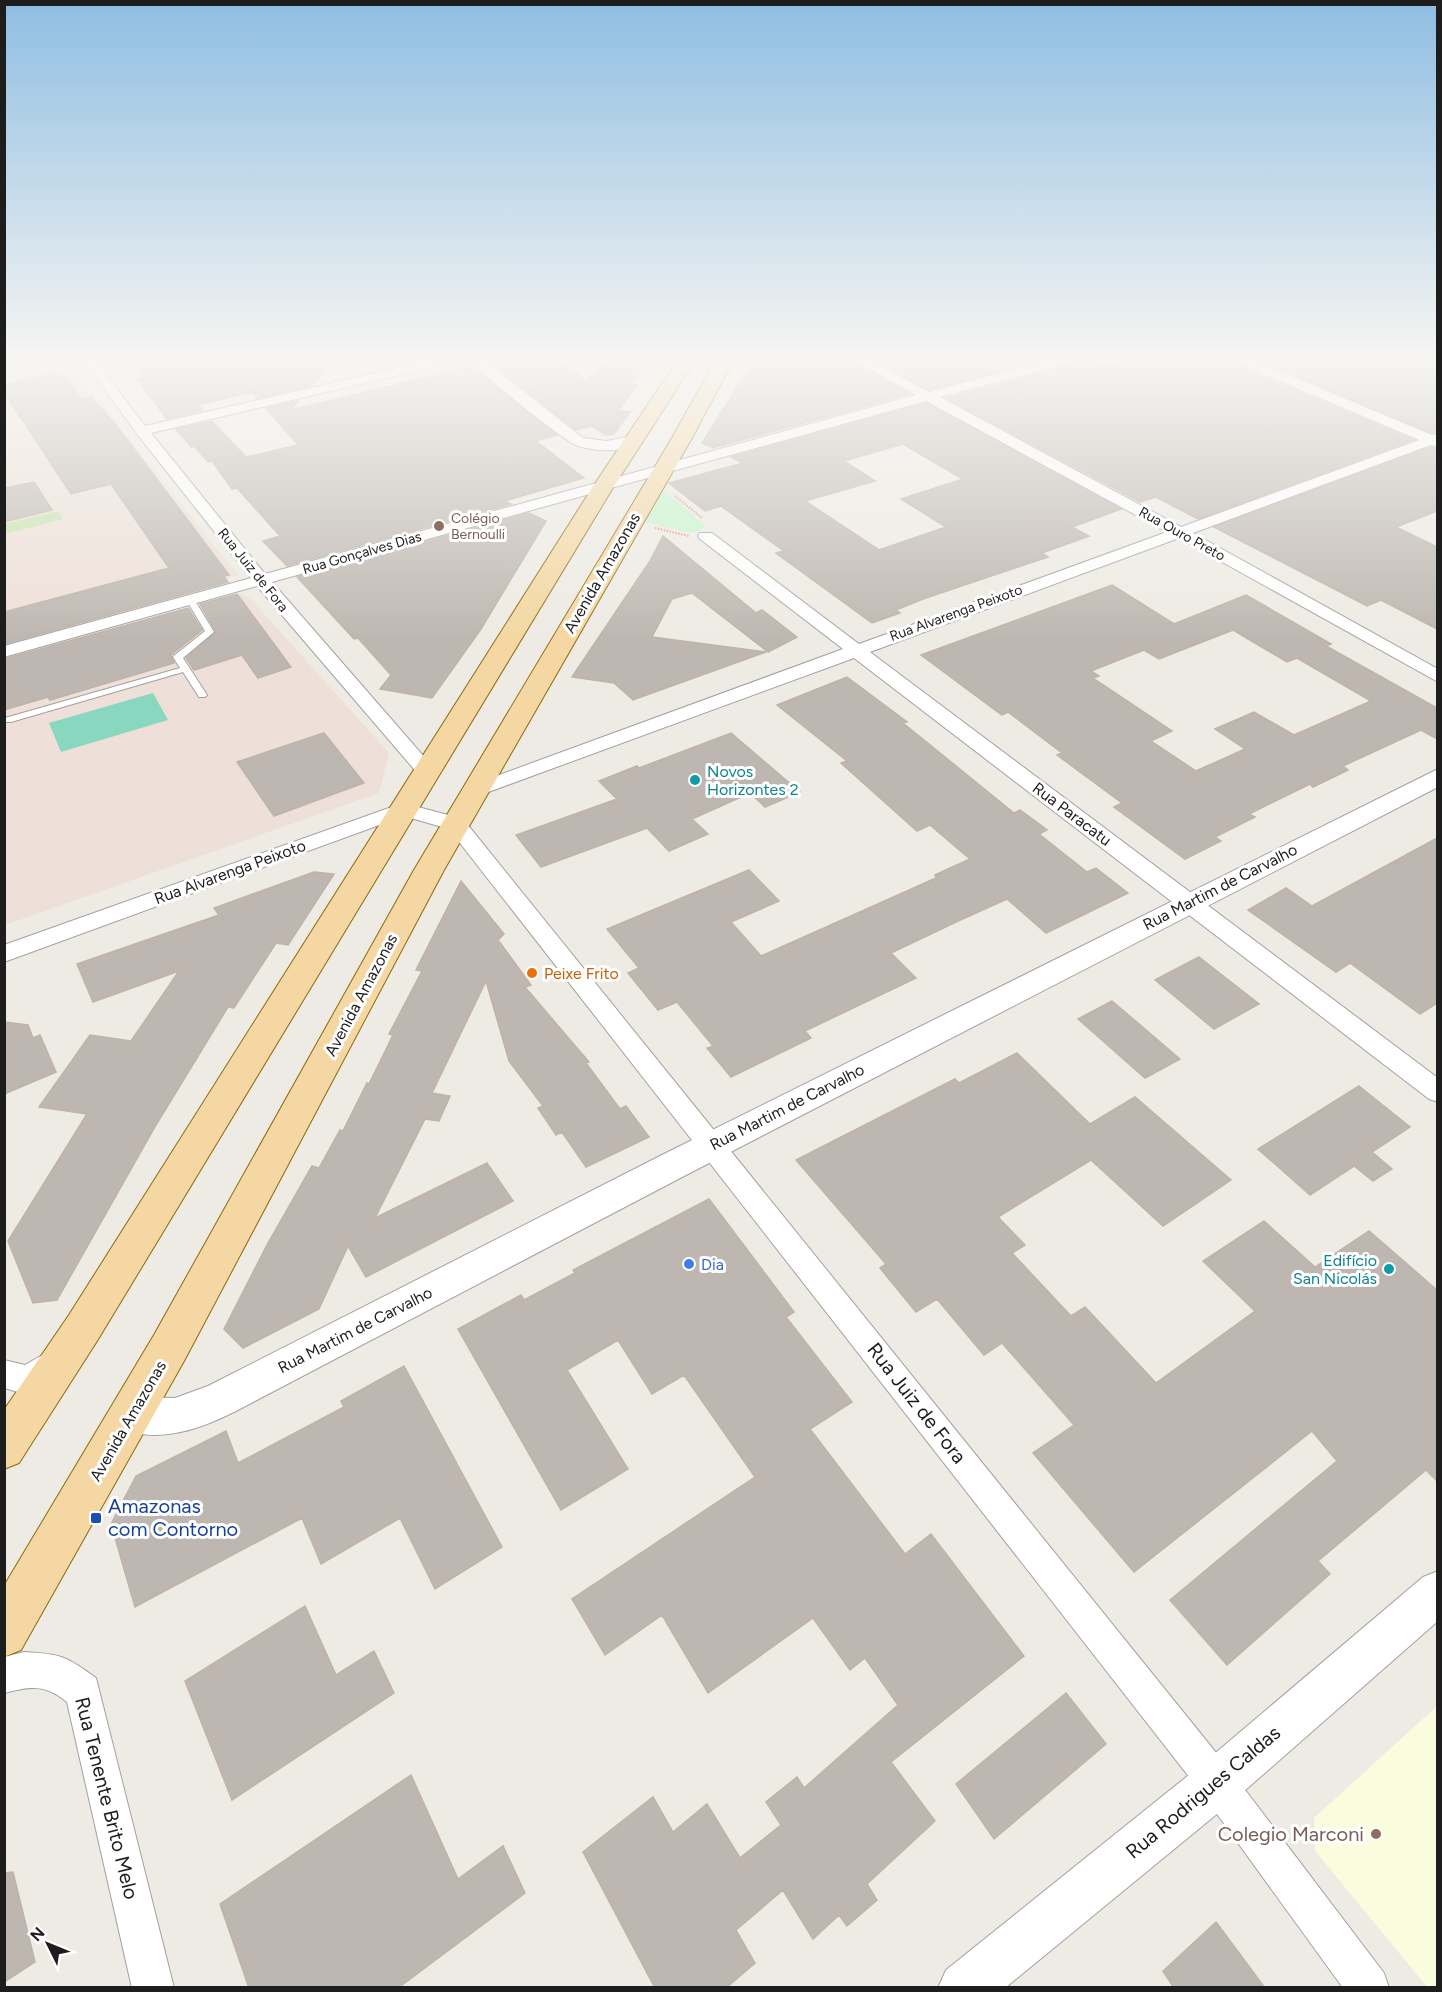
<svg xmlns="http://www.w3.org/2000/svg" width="1442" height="1992" font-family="Figtree,sans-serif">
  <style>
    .education { fill: #fafcde }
    .military { fill: #eee0d8 }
    .grass { fill: #c4e4ad }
    .park { fill: #c4f5cb }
    .pitch { fill: #88d7be }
    .building { fill: #beb7b1; stroke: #beb3a8; stroke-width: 1.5; fill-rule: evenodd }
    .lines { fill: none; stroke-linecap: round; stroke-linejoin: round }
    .service-casing { stroke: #a1a1a1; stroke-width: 2 }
    .minor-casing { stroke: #a1a1a1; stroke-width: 2 }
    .tertiary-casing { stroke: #a1a1a1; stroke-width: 2 }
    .primary-casing { stroke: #8b6a0c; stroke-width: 2 }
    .path { stroke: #ee8974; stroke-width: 2; stroke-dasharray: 1.5 1.5; stroke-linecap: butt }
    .service { fill: #fff; fill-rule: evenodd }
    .minor { fill: #fff; fill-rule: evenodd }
    .tertiary { fill: #fff; fill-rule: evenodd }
    .primary { fill: #f4d7a2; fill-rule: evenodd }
    .education-dot { fill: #8d6e63; stroke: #fff; stroke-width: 2 }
    .culture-dot { fill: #0f9aa8; stroke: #fff; stroke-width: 2 }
    .food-dot { fill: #e8710a; stroke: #fff; stroke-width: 2 }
    .shop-dot { fill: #3f7fe0; stroke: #fff; stroke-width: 2 }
    .transit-dot { fill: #1a4fb4; stroke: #fff; stroke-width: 2 }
    .labels { text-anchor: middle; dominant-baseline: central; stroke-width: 6; stroke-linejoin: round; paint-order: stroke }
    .far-education-label { font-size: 14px; fill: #785e54; stroke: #fff; text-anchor: start }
    .far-street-label { font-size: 14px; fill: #1d1d1d; stroke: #fff }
    .street-label { font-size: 16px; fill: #1d1d1d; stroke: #fff }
    .culture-label { font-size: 16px; fill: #0d838f; stroke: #fff; text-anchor: start }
    .food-label { font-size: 16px; fill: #c56008; stroke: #fff; text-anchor: start }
    .shop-label { font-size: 16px; fill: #366cbe; stroke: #fff; text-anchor: start }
    .near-street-label { font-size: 20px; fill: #1d1d1d; stroke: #fff }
    .near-transit-label { font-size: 20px; fill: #164399; stroke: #fff; text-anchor: start }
    .near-education-label { font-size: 20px; fill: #785e54; stroke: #fff; text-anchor: end }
  </style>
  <rect width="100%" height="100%" fill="#eeebe4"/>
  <path class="education" d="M1437 1706 1438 1987 1428 1988 1315 1851 1314 1818Z"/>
  <path class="military" d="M5 361H68L238 575 5 641Z
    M240 594 249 597 389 753 379 793 5 925V658Z"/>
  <path class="grass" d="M58 511 63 519 5 534V524Z"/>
  <path class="park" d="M660 488 705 525 699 532H687L640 521Z"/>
  <path class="pitch" d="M153 693 168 720 61 752 49 723Z"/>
  <path class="building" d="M129 361H332L312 385 257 398 252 392 198 405 203 410 167 419 137 379 144 377Z
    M495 361H559L587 381 604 361H648L630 385H637L618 411 630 412 614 434 606 435 592 426 576 430 490 362Z
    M754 361H854L910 394 713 448 702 443Z
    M875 361H1041L929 390Z
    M1069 361H1084L1086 370 1119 361H1237L1239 366 1413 440 1198 519 1156 497 1140 502 946 398 1067 366Z
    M1260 361H1437V432L1432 433Z
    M472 366 557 435 536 441 584 478 504 501 511 504 287 566 263 541 280 536 237 488 232 489 212 461 208 462 194 446 191 447 176 429 212 421 246 457 298 445 266 408 298 401 291 410Z
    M56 373 59 377 65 376 81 399 91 397 116 425 229 575 224 576 228 582 4 644V612L169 568 111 484 71 494 4 392V384Z
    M926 403 1121 509 1072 527 1089 536 1042 553 1048 557 923 599 896 610 900 613 872 623 776 553 784 551 721 506 705 511 669 483 743 463 731 457ZM903 444 963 479 901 499 946 527 879 550 805 501 875 481 844 461Z
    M1431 447 1437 449V511L1396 527 1437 547V629L1381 600 1367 606 1214 527Z
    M34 482 52 510 4 522V488Z
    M529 513 546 521 481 629 432 698 380 689 391 675 358 638 354 639 297 577Z
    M663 536 756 613 762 610 797 637 768 652 692 593 672 599 652 637 766 652 633 700 614 683 572 677 650 561Z
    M1112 585 1174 624 1246 595 1331 644 1326 646 1437 708V739L1421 730 1343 766 1348 770 1313 787 1310 784 1249 814 1255 817 1215 837 1221 841 1185 859 1114 807 1122 803 1057 755 1062 753 1008 712 1002 715 921 655ZM1233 630 1287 662 1297 658 1371 701 1294 735 1254 712 1215 729 1245 749 1196 771 1151 741 1172 731 1093 678 1099 676 1091 671 1144 650 1159 659Z
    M237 594 291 667 258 678 242 655 194 670 186 658 216 632 200 604Z
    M188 608 202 630 171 655 174 663 50 700 48 697 4 710V659Z
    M847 677 907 722 903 723 1014 813 1020 810 1047 830 1039 834 1087 872 1096 868 1128 893 1046 933 1007 899 956 922 891 953 916 978 805 1031 811 1038 731 1077 707 1048 713 1046 677 1002 658 1010 628 973 639 968 607 929 749 870 779 901 731 922 761 956 936 878 935 875 970 859 930 825 917 831 841 763 847 761 777 705Z
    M324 733 364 783 274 816 237 762Z
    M731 733 800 792 765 807 750 793 692 819 708 834 669 851 647 828 541 867 516 835 617 799 599 781 637 766 639 768Z
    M1437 838V1003L1420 1014 1350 963 1336 972 1248 910 1286 888 1312 906Z
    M314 872 334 874 288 945 276 943 234 1008 228 1007 156 1125 57 1300 33 1303 8 1241 87 1114 39 1107 90 1035 131 1041 179 971 93 1002 77 964 219 915 214 908Z
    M461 881 504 934 498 940 531 985 525 987 589 1062 586 1063 620 1109 626 1106 649 1137 586 1167 562 1132 556 1135 538 1108 543 1106 509 1061 486 981 432 1093 450 1096 439 1121 425 1119 375 1218 487 1163 513 1201 366 1277 348 1246 319 1309 243 1348 224 1329 268 1243 312 1166 319 1168 340 1130 343 1131 367 1083 369 1084 393 1035 389 1034 422 971 416 970Z
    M1199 957 1259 1004 1214 1029 1155 980Z
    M1112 1001 1180 1059 1145 1078 1078 1019Z
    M4 1022 28 1025 33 1038 40 1035 56 1072 4 1094Z
    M1017 1053 1090 1124 1135 1097 1231 1180 1163 1226 1091 1160 998 1217 1025 1245 1012 1253 1071 1316 1085 1307 1156 1383 1255 1311 1203 1261 1264 1221 1315 1267 1369 1231 1437 1290V1481L1426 1470 1318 1561 1330 1574 1227 1665 1170 1600 1337 1461 1312 1431 1134 1572 1033 1453 1074 1425 1002 1343 984 1355 937 1299 916 1312 880 1268 886 1264 796 1160 955 1079 959 1083Z
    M1359 1086 1410 1127 1372 1152 1392 1169 1373 1181 1354 1166 1310 1195 1258 1149Z
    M709 1199 794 1312 786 1317 852 1402 810 1429 905 1554 931 1534 1024 1656 891 1762 935 1821 867 1884 877 1900 847 1926 839 1915 813 1939 783 1890 736 1930 755 1963 726 1988H655L583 1852 653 1797 673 1832 707 1804 740 1858 781 1825 766 1802 797 1777 804 1788 898 1705 865 1658 850 1670 813 1618 708 1693 662 1615 605 1655 572 1599 755 1477 684 1375 652 1394 618 1340 567 1370 628 1469 561 1510 458 1329 521 1295 524 1300 575 1273 573 1270Z
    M404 1366 502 1547 435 1589 400 1518 321 1564 302 1518 135 1607 111 1524 136 1476 226 1431 238 1463 344 1407 341 1401Z
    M305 1606 336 1675 374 1651 394 1693 232 1800 185 1681Z
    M1066 1693 1106 1744 994 1839 956 1784Z
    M411 1775 458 1879 503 1846 525 1893 398 1988H249L220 1904Z
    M13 1872 35 1962 4 1982V1873Z
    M1216 1922 1265 1988H1174L1163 1971Z"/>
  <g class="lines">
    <defs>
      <path id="service" d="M191 598 194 599 214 632 183 658 207 695 205 697H199L183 672 11 722H4L5 718 180 668 173 657 175 655 205 631 187 601Z"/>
      <path id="minor" d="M84 361H96L145 426 427 361H448L442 365 151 433 265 574 916 395 856 361H871L929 392 1048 361H1067L1066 364 940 397 1181 527 1419 440 1240 364 1239 361H1255L1432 435 1438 434V447L1431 445 1193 533 1438 669V682L1179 538 870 652 1438 1078V1102L1429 1099 854 658 483 794H469L466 790 469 786 843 649 700 539 698 536 700 533H712L859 644 1167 532 926 401 272 582 433 767 436 771 433 775H419L257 586 4 657V646L251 578 137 434Z
        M471 361H485L583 438 607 441 636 435 643 439C630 454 594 452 576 445 563 440 477 371 471 361Z
        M403 803 463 819 1230 1770 1384 1973 1389 1988H1343L1204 1796 449 829 404 816 4 962V945Z
        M51 1350 62 1354 66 1364C61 1376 43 1393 29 1394 22 1394 12 1390 4 1388V1360L25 1365Z
        M24 1652C61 1654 66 1656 96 1678L174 1988H132L67 1702C45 1684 31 1686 4 1693V1657Z"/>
      <path id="tertiary" d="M1438 769V787L686 1175 236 1411C198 1430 159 1444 117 1428L111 1415 117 1402 131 1397 175 1398 208 1386 662 1155Z
        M1438 1571V1621L1234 1800 1005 1988H938L946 1970 1200 1766 1423 1577Z"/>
      <path id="primary" d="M677 361H695L614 486 97 1341 19 1463 4 1469V1410L69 1315 594 485Z
        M715 361H733L692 438 444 870 184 1361 21 1650 4 1657V1586L154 1335 414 870 672 438Z"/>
    </defs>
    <use href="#service" class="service-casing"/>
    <use href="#minor" class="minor-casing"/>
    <use href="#tertiary" class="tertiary-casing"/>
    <use href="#primary" class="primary-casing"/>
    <path class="path" d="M675 496 702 518
      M655 528 689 536"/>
    <use href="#service" class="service"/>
    <use href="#minor" class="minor"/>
    <use href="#tertiary" class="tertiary"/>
    <use href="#primary" class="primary"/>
  </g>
  <linearGradient id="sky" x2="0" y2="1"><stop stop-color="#8ebde2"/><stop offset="0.56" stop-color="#f7f6f3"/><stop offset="1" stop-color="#f7f6f3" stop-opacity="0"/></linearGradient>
  <rect width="1442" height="639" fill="url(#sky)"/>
  <g class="education-dot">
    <circle cx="439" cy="526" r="6"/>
    <circle cx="1376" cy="1834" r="6"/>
  </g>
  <g class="culture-dot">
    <circle cx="695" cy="780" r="6"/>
    <circle cx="1389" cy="1269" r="6"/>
  </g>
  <circle class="food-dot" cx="532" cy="973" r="6"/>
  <circle class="shop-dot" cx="689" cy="1264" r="6"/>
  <rect class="transit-dot" x="90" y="1512" width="12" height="12" rx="3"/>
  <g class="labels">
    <g class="far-education-label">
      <text x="451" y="518">Colégio<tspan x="451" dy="16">Bernoulli</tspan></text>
    </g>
    <g class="far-street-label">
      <text transform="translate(1182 534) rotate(29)">Rua Ouro Preto</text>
      <text transform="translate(362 553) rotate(-16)">Rua Gonçalves Dias</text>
      <text transform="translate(253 570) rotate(51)">Rua Juiz de Fora</text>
      <text transform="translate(956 613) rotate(-20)">Rua Alvarenga Peixoto</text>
    </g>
    <g class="street-label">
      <text transform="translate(602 573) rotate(-60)">Avenida Amazonas</text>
      <text transform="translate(1072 814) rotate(37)">Rua Paracatu</text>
      <text transform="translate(230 872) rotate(-20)">Rua Alvarenga Peixoto</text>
      <text transform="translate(1220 887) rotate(-27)">Rua Martim de Carvalho</text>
      <text transform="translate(361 995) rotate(-62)">Avenida Amazonas</text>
      <text transform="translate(787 1107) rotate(-27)">Rua Martim de Carvalho</text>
      <text transform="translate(355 1330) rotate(-27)">Rua Martim de Carvalho</text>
      <text transform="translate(128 1421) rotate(-60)">Avenida Amazonas</text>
    </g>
    <g class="culture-label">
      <text x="707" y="771">Novos<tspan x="707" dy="18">Horizontes 2</tspan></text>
      <text x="1377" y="1260" text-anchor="end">Edifício<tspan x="1377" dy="18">San Nicolás</tspan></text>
    </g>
    <g class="food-label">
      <text x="544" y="973">Peixe Frito</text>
    </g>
    <g class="shop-label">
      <text x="701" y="1264">Dia</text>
    </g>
    <g class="near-street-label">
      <text transform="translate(917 1403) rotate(52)">Rua Juiz de Fora</text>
      <text transform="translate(1203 1792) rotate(-40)">Rua Rodrigues Caldas</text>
      <text transform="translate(107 1798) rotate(76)">Rua Tenente Brito Melo</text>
    </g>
    <g class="near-transit-label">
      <text x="108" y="1506">Amazonas<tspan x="108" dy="23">com Contorno</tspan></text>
    </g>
    <g class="near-education-label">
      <text x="1364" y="1834">Colegio Marconi</text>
    </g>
  </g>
  <rect width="1442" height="1992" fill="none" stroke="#1d1d1d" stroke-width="12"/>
  <g transform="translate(48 1944) rotate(313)" stroke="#ffffff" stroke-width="4.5" paint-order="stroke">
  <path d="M0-4.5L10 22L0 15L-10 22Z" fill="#1d1d1d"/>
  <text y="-9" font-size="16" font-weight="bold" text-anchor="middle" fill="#1d1d1d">N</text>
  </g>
</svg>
